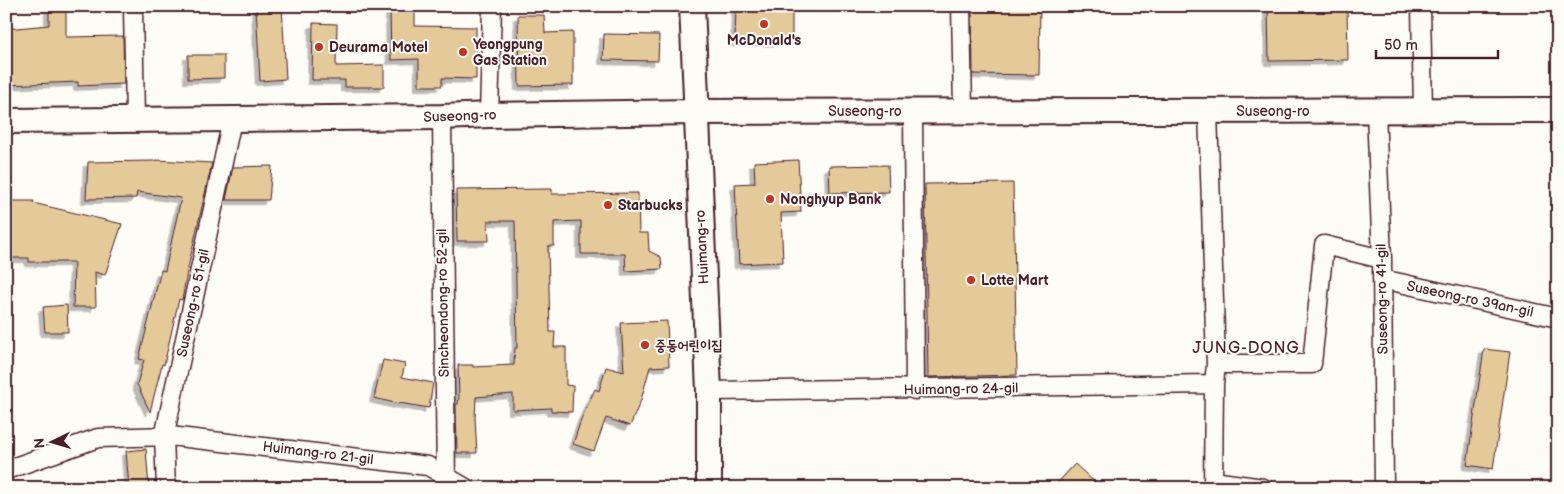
<svg xmlns="http://www.w3.org/2000/svg" width="1564" height="494" font-family="'Balsamiq Sans','Poor Story',sans-serif">
  <style>
    .building { fill: #e4ca99; stroke: #4a1f2b; filter: url(#shadow) }
    .lines { fill: none; stroke-linecap: round; stroke-linejoin: round }
    .street-casing { stroke: #4a1f2b; stroke-width: 21 }
    .secondary-casing { stroke: #4a1f2b; stroke-width: 28 }
    .street { stroke: #fdfcf7; stroke-width: 18 }
    .secondary { stroke: #fdfcf7; stroke-width: 24 }
    .poi-dot { fill: #c8321e; stroke: #fdfcf7; stroke-width: 2 }
    .labels { text-anchor: middle; dominant-baseline: central; stroke-width: 4; stroke-linejoin: round; paint-order: stroke }
    .poi-label { font-size: 14px; font-weight: bold; fill: #4a1f2b; stroke: #fdfcf7; text-anchor: start }
    .street-label { font-size: 14px; fill: #4a1f2b; stroke: #fdfcf7 }
    .quarter-label { font-size: 16px; letter-spacing: 1px; fill: #4a1f2b; stroke: #fdfcf7 }
  </style>
  <defs>
    <filter id="shadow"><feDropShadow dx="-4.5" dy="4.5" stdDeviation="0" flood-color="#0004"/></filter>
  </defs>
  <rect width="100%" height="100%" fill="#fdfcf7"/>
  <filter id="ink" filterUnits="userSpaceOnUse"><feTurbulence type="fractalNoise" baseFrequency=".02" numOctaves="2"/><feDisplacementMap in="SourceGraphic" scale="10" xChannelSelector="R" yChannelSelector="G"/><feConvolveMatrix kernelMatrix="1 2 1 2 8 2 1 2 1" color-interpolation-filters="sRGB"/></filter>
  <g filter="url(#ink)">
    <path class="building" d="M49 6H66V37L123 36 124 84 78 86V82L6 85V29L49 25Z
      M282 6 286 79 260 81 256 7Z
      M736 6H792V41L735 42Z
      M972 6H1040L1039 75 973 74Z
      M1268 6H1347L1348 60 1269 61Z
      M390 9H415V26L476 27V79L442 78V86H419V59L391 60Z
      M518 15H544L545 33 573 32V85L519 86Z
      M313 23 337 24 336 66 384 65V87H345V80H312Z
      M604 34 659 35 658 61 603 60Z
      M188 55H224V78L188 79Z
      M155 160 212 163 187 272 182 300 179 299 164 365 162 364 150 412 137 384 144 360 139 359 161 270 165 271 181 198 137 192 136 198 86 199 88 162 155 161Z
      M798 160 801 212 781 213 783 262 739 264 735 184 755 183 754 162Z
      M888 165 889 192 830 193 829 166Z
      M272 166 269 200H226L233 167Z
      M1013 183 1017 375 928 377 925 184Z
      M552 189V194L638 193 639 233H648L649 251 661 257 662 269 626 271 625 254H581V221L554 222V246H548L550 332H555L554 347H566V385L573 386 572 412 551 411V408L513 410V394L476 397 475 419 477 453H457L456 404H458L459 397 458 365H473V367L514 365 515 348H517L515 221H488L489 241H457L456 190Z
      M6 201H34L33 203 122 224 105 275 95 272 96 307H73L74 262H29V258H6Z
      M67 305 68 332H45L43 307Z
      M667 321 669 366 650 367 641 400 630 426 606 418 594 451 573 444 581 420 595 389 599 391 606 367 624 372 621 323Z
      M1484 349 1510 352 1493 469 1467 465Z
      M383 360 405 364 402 377 433 383 429 408 399 403V404L374 398Z
      M146 449 149 488H129L126 451Z
      M1075 464 1101 488H1053Z"/>
    <g class="lines">
      <defs>
        <path id="street" d="M133 6 135 120
          M961 6 963 111
          M1421 6 1423 111
          M913 111 915 390
          M1208 111 1216 364 1214 384 1213 488
          M1376 111 1382 259 1384 488
          M489 115 492 6
          M442 117 446 484
          M1382 279 1558 318
          M1216 364H1312L1324 245 1382 259
          M709 391 1214 384
          M6 470 98 438 170 436 428 466 466 488
          M1213 481 1263 488
          M166 488 164 437 232 120"/>
        <path id="secondary" d="M692 6 709 391V488
          M6 121 442 117 489 115 696 112 1558 110"/>
      </defs>
      <use href="#street" class="street-casing"/>
      <use href="#secondary" class="secondary-casing"/>
      <use href="#street" class="street"/>
      <use href="#secondary" class="secondary"/>
    </g>
  </g>
  <g class="poi-dot">
    <circle cx="764" cy="24" r="5"/>
    <circle cx="319" cy="47" r="5"/>
    <circle cx="463" cy="52" r="5"/>
    <circle cx="770" cy="199" r="5"/>
    <circle cx="608" cy="205" r="5"/>
    <circle cx="971" cy="280" r="5"/>
    <circle cx="645" cy="345" r="5"/>
  </g>
  <g class="labels">
    <g class="poi-label">
      <text x="764" y="40" text-anchor="middle">McDonald's</text>
      <text x="473" y="44">Yeongpung<tspan x="473" dy="16">Gas Station</tspan></text>
      <text x="329" y="47">Deurama Motel</text>
      <text x="780" y="199">Nonghyup Bank</text>
      <text x="618" y="205">Starbucks</text>
      <text x="981" y="280">Lotte Mart</text>
      <text x="655" y="345">중동어린이집</text>
    </g>
    <g class="street-label">
      <text x="865" y="111">Suseong-ro</text>
      <text x="1273" y="111">Suseong-ro</text>
      <text transform="translate(460 116) rotate(-2)">Suseong-ro</text>
      <text transform="translate(702 247) rotate(-93)">Huimang-ro</text>
      <text transform="translate(1382 299) rotate(-91)">Suseong-ro 41-gil</text>
      <text transform="translate(1470 299) rotate(12)">Suseong-ro 39an-gil</text>
      <text transform="translate(193 303) rotate(-78)">Suseong-ro 51-gil</text>
      <text transform="translate(443 303) rotate(-91)">Sincheondong-ro 52-gil</text>
      <text transform="translate(961 389) rotate(-1)">Huimang-ro 24-gil</text>
      <text transform="translate(318 453) rotate(7)">Huimang-ro 21-gil</text>
    </g>
    <g class="quarter-label">
      <text x="1246" y="348">JUNG-DONG</text>
    </g>
  </g>
  <rect width="1564" height="494" fill="none" stroke="#fdfcf7" stroke-width="25"/>
  <rect x="12" y="12" width="1539" height="469" fill="none" stroke="#4a1f2b" stroke-width="2" filter="url(#ink)"/>
  <g transform="translate(52 442) rotate(265)" stroke="#fdfcf7" stroke-width="4" paint-order="stroke">
  <path d="M0-4L9 19L0 12L-9 19Z" fill="#4a1f2b"/>
  <text y="-8" font-size="14" font-weight="bold" text-anchor="middle" fill="#4a1f2b">N</text>
  </g>
  <path d="M1376 50v8h122v-8" fill="none" stroke="#4a1f2b" stroke-width="2.5"/>
  <text x="1384" y="50" font-size="15" fill="#4a1f2b" stroke="#fdfcf7" stroke-width="4" paint-order="stroke">50 m</text>
</svg>
